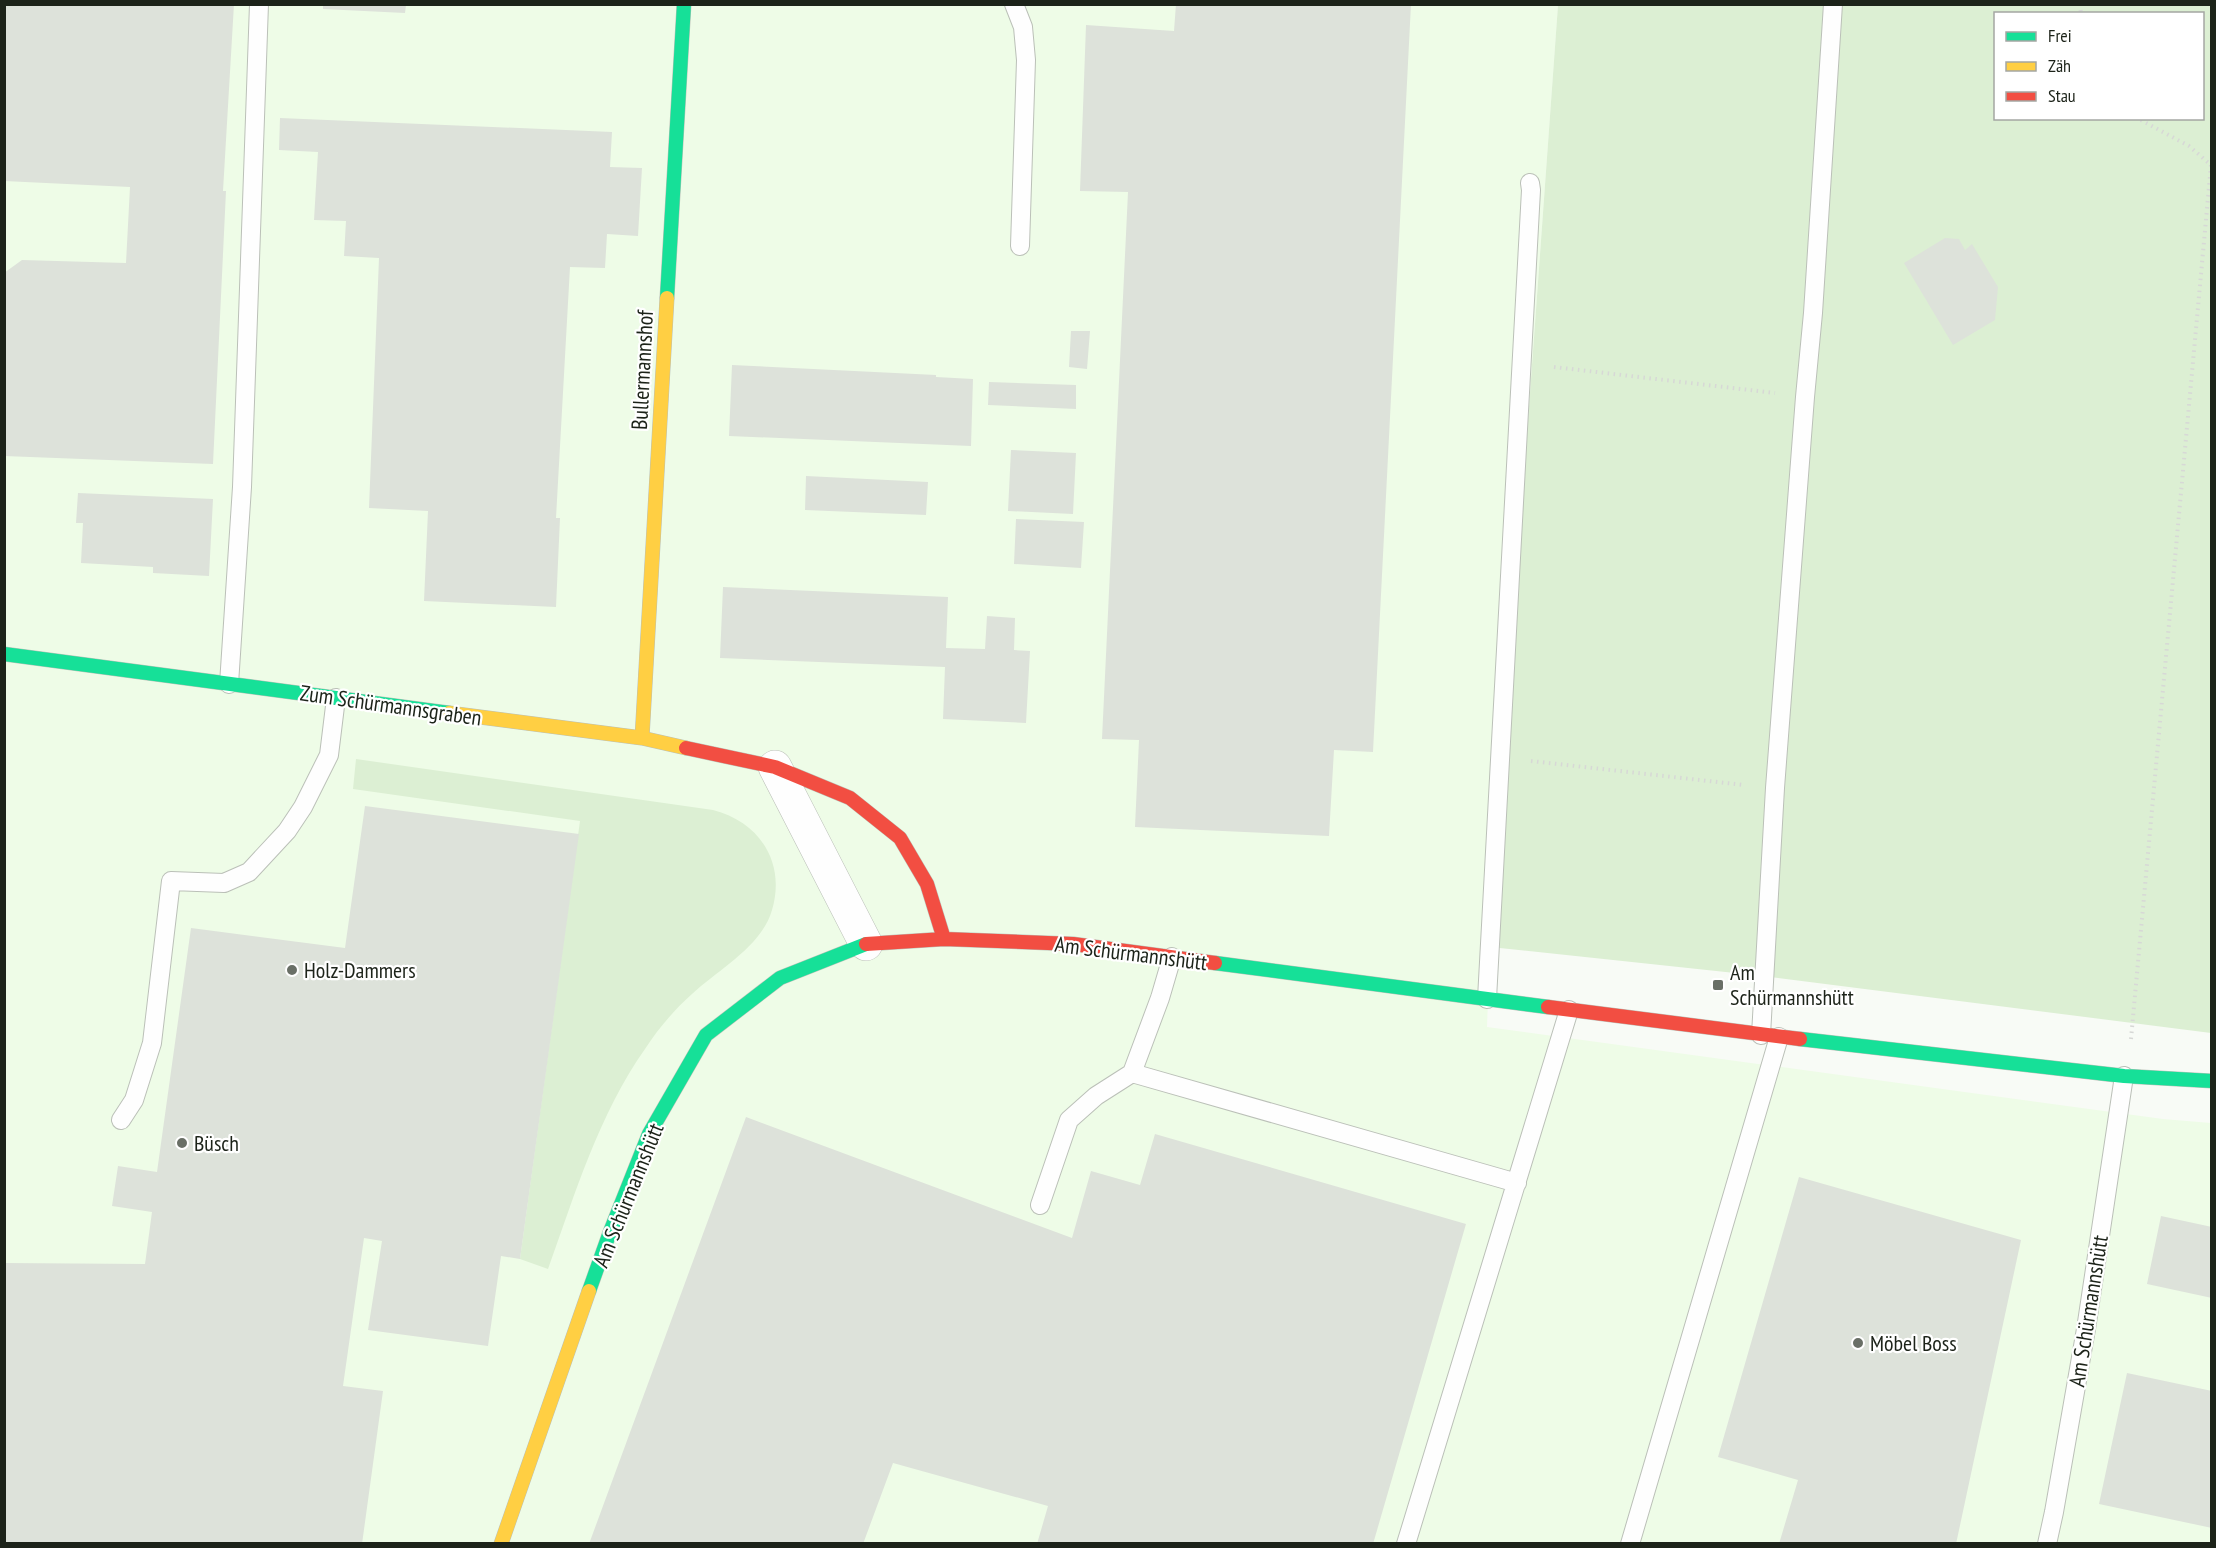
<svg xmlns="http://www.w3.org/2000/svg" width="2216" height="1548" font-family="'PT Sans Narrow',sans-serif">
  <style>
    .built { fill: #eefce7 }
    .green { fill: #dcefd3; fill-rule: evenodd }
    .building { fill: #dde2da }
    .lines { fill: none; stroke-linecap: round; stroke-linejoin: round }
    .lane-casing { stroke: #bbc0b8; stroke-width: 20 }
    .street-casing { stroke: #bbc0b8; stroke-width: 34 }
    .fast-casing { stroke: #bbc0b8; stroke-width: 15 }
    .slow-casing { stroke: #bbc0b8; stroke-width: 15 }
    .jam-casing { stroke: #bbc0b8; stroke-width: 15 }
    .path { stroke: #d7d8d6; stroke-width: 4; stroke-dasharray: 1.5 4.5; stroke-linecap: butt }
    .lane { stroke: #fefefe; stroke-width: 18 }
    .street { stroke: #fefefe; stroke-width: 33 }
    .fast { stroke: #16e098; stroke-width: 14 }
    .slow { stroke: #ffcf43; stroke-width: 14 }
    .jam { stroke: #f24e42; stroke-width: 14 }
    .poi-dot { fill: #696f66; stroke: #fff; stroke-width: 2 }
    .labels { text-anchor: middle; dominant-baseline: central; stroke-width: 4.5; stroke-linejoin: round; paint-order: stroke }
    .street-label { font-size: 22px; fill: #1c2319; stroke: #fff }
    .poi-label { font-size: 22px; fill: #1c2319; stroke: #fff; text-anchor: start }
  </style>
  <rect width="100%" height="100%" fill="#f8fbf6"/>
  <path class="built" d="M5 5H1558L1490 947 1487 1027 2163 1119 2211 1123V1543L5 1544Z"/>
  <path class="green" d="M1558 5H2211V1033L1763 976 1490 947ZM1996 14H2202V118H1996Z
    M356 759 713 810C760 822 786 863 772 910 762 946 719 969 692 994 674 1010 658 1029 645 1049 599 1114 575 1194 548 1269L520 1259 580 821 353 789Z"/>
  <path class="building" d="M4 4H234L223 191H226L213 464 4 456V273L22 260 126 263 130 187 4 181Z
    M1176 4H1411L1373 752 1334 750 1329 836 1135 827 1139 740 1102 739 1128 192 1080 191 1086 25 1174 31Z
    M323 5H406L405 13 323 9Z
    M280 118 612 132 610 167 642 168 638 236 607 234 605 268 570 267 556 518H560L556 607 424 601 428 511 369 508 379 258 344 256 346 221 314 220 318 152 279 150Z
    M1945 238 1959 239 1965 250 1972 244 1998 287 1995 320 1953 345 1904 263Z
    M1071 331H1090L1087 369 1069 367Z
    M732 365 936 375V377L973 379 971 446 729 436Z
    M989 382 1076 385V409L988 405Z
    M1011 450 1076 453 1073 514 1008 511Z
    M806 476 928 482 926 515 805 510Z
    M78 493 213 499 209 576 153 573V567L81 563 83 523H76Z
    M1016 519 1084 522 1081 568 1014 564Z
    M723 587 948 597 946 648 985 649 987 616 1015 618 1014 650 1030 651 1026 723 943 719 945 667 720 658Z
    M365 806 579 834 520 1259 501 1256 488 1346 368 1330 382 1241 364 1238 343 1386 383 1391 362 1544H4V1263L145 1264 152 1212 112 1206 118 1166 157 1172 191 928 345 948Z
    M746 1117 1072 1238 1091 1171 1140 1185 1155 1134 1466 1224 1373 1544H1037L1048 1506 893 1463 863 1544H589Z
    M1799 1177 2021 1240 1956 1544H1779L1798 1480 1718 1457Z
    M2161 1216 2212 1227V1298L2147 1284Z
    M2127 1373 2212 1391V1528L2099 1504Z"/>
  <g class="lines">
    <defs>
      <path id="lane" d="M1014 4 1023 27 1026 60 1020 246
        M229 684 242 487 259 4
        M1487 999 1531 190 1530 183
        M1761 1035 1775 788 1805 397 1813 313 1833 4
        M1132 1073 1517 1183
        M121 1120 134 1100 152 1043 171 881 224 883 249 872 287 831 303 807 329 755 336 698
        M1040 1205 1069 1120 1096 1096 1132 1073 1160 998 1172 957
        M1406 1544 1569 1010
        M1630 1544 1779 1037
        M2047 1544 2054 1512 2086 1329 2124 1076"/>
      <path id="street" d="M775 767 866 944"/>
      <path id="fast" d="M667 298 684 4
        M4 654 449 713
        M1215 963 1548 1007
        M1800 1039 2124 1076 2212 1081
        M589 1291 610 1232 649 1134 706 1035 780 978 866 944"/>
      <path id="slow" d="M449 713 642 738 686 748
        M642 738 667 298
        M501 1544 589 1291"/>
      <path id="jam" d="M686 748 775 767 850 798 900 838 927 884 944 939
        M866 944 944 939 1073 944 1215 963
        M1548 1007 1800 1039"/>
    </defs>
    <use href="#lane" class="lane-casing"/>
    <use href="#street" class="street-casing"/>
    <use href="#fast" class="fast-casing"/>
    <use href="#slow" class="slow-casing"/>
    <use href="#jam" class="jam-casing"/>
    <path class="path" d="M2080 4 2081 14
      M1554 367 1775 393
      M1531 761 1744 785
      M2131 1039 2211 165 2189 146 2137 118"/>
    <use href="#lane" class="lane"/>
    <use href="#street" class="street"/>
    <use href="#fast" class="fast"/>
    <use href="#slow" class="slow"/>
    <use href="#jam" class="jam"/>
  </g>
  <g class="poi-dot">
    <circle cx="292" cy="970" r="6"/>
    <rect x="1712" y="979" width="12" height="12" rx="3"/>
    <circle cx="182" cy="1143" r="6"/>
    <circle cx="1858" cy="1343" r="6"/>
  </g>
  <g class="labels">
    <g class="street-label">
      <text transform="translate(642 370) rotate(-87)">Bullermannshof</text>
      <text transform="translate(391 705) rotate(8)">Zum Schürmannsgraben</text>
      <text transform="translate(1131 953) rotate(7)">Am Schürmannshütt</text>
      <text transform="translate(628 1195) rotate(-68)">Am Schürmannshütt</text>
      <text transform="translate(2088 1311) rotate(-81)">Am Schürmannshütt</text>
    </g>
    <g class="poi-label">
      <text x="304" y="970">Holz-Dammers</text>
      <text x="1730" y="972">Am<tspan x="1730" dy="25">Schürmannshütt</tspan></text>
      <text x="194" y="1143">Büsch</text>
      <text x="1870" y="1343">Möbel Boss</text>
    </g>
  </g>
  <rect width="2216" height="1548" fill="none" stroke="#1c2319" stroke-width="12"/>
  <rect x="1994" y="12" width="210" height="108" fill="#ffffff" stroke="#a4a7a3" stroke-width="1.5"/>
  <rect x="2006" y="32" width="30" height="9" fill="#16e098" stroke="#a4a7a3" stroke-width="1.5"/>
  <text x="2048" y="42" font-size="18" fill="#1c2319">Frei</text>
  <rect x="2006" y="62" width="30" height="9" fill="#ffcf43" stroke="#a4a7a3" stroke-width="1.5"/>
  <text x="2048" y="72" font-size="18" fill="#1c2319">Zäh</text>
  <rect x="2006" y="92" width="30" height="9" fill="#f24e42" stroke="#a4a7a3" stroke-width="1.5"/>
  <text x="2048" y="102" font-size="18" fill="#1c2319">Stau</text>
</svg>
